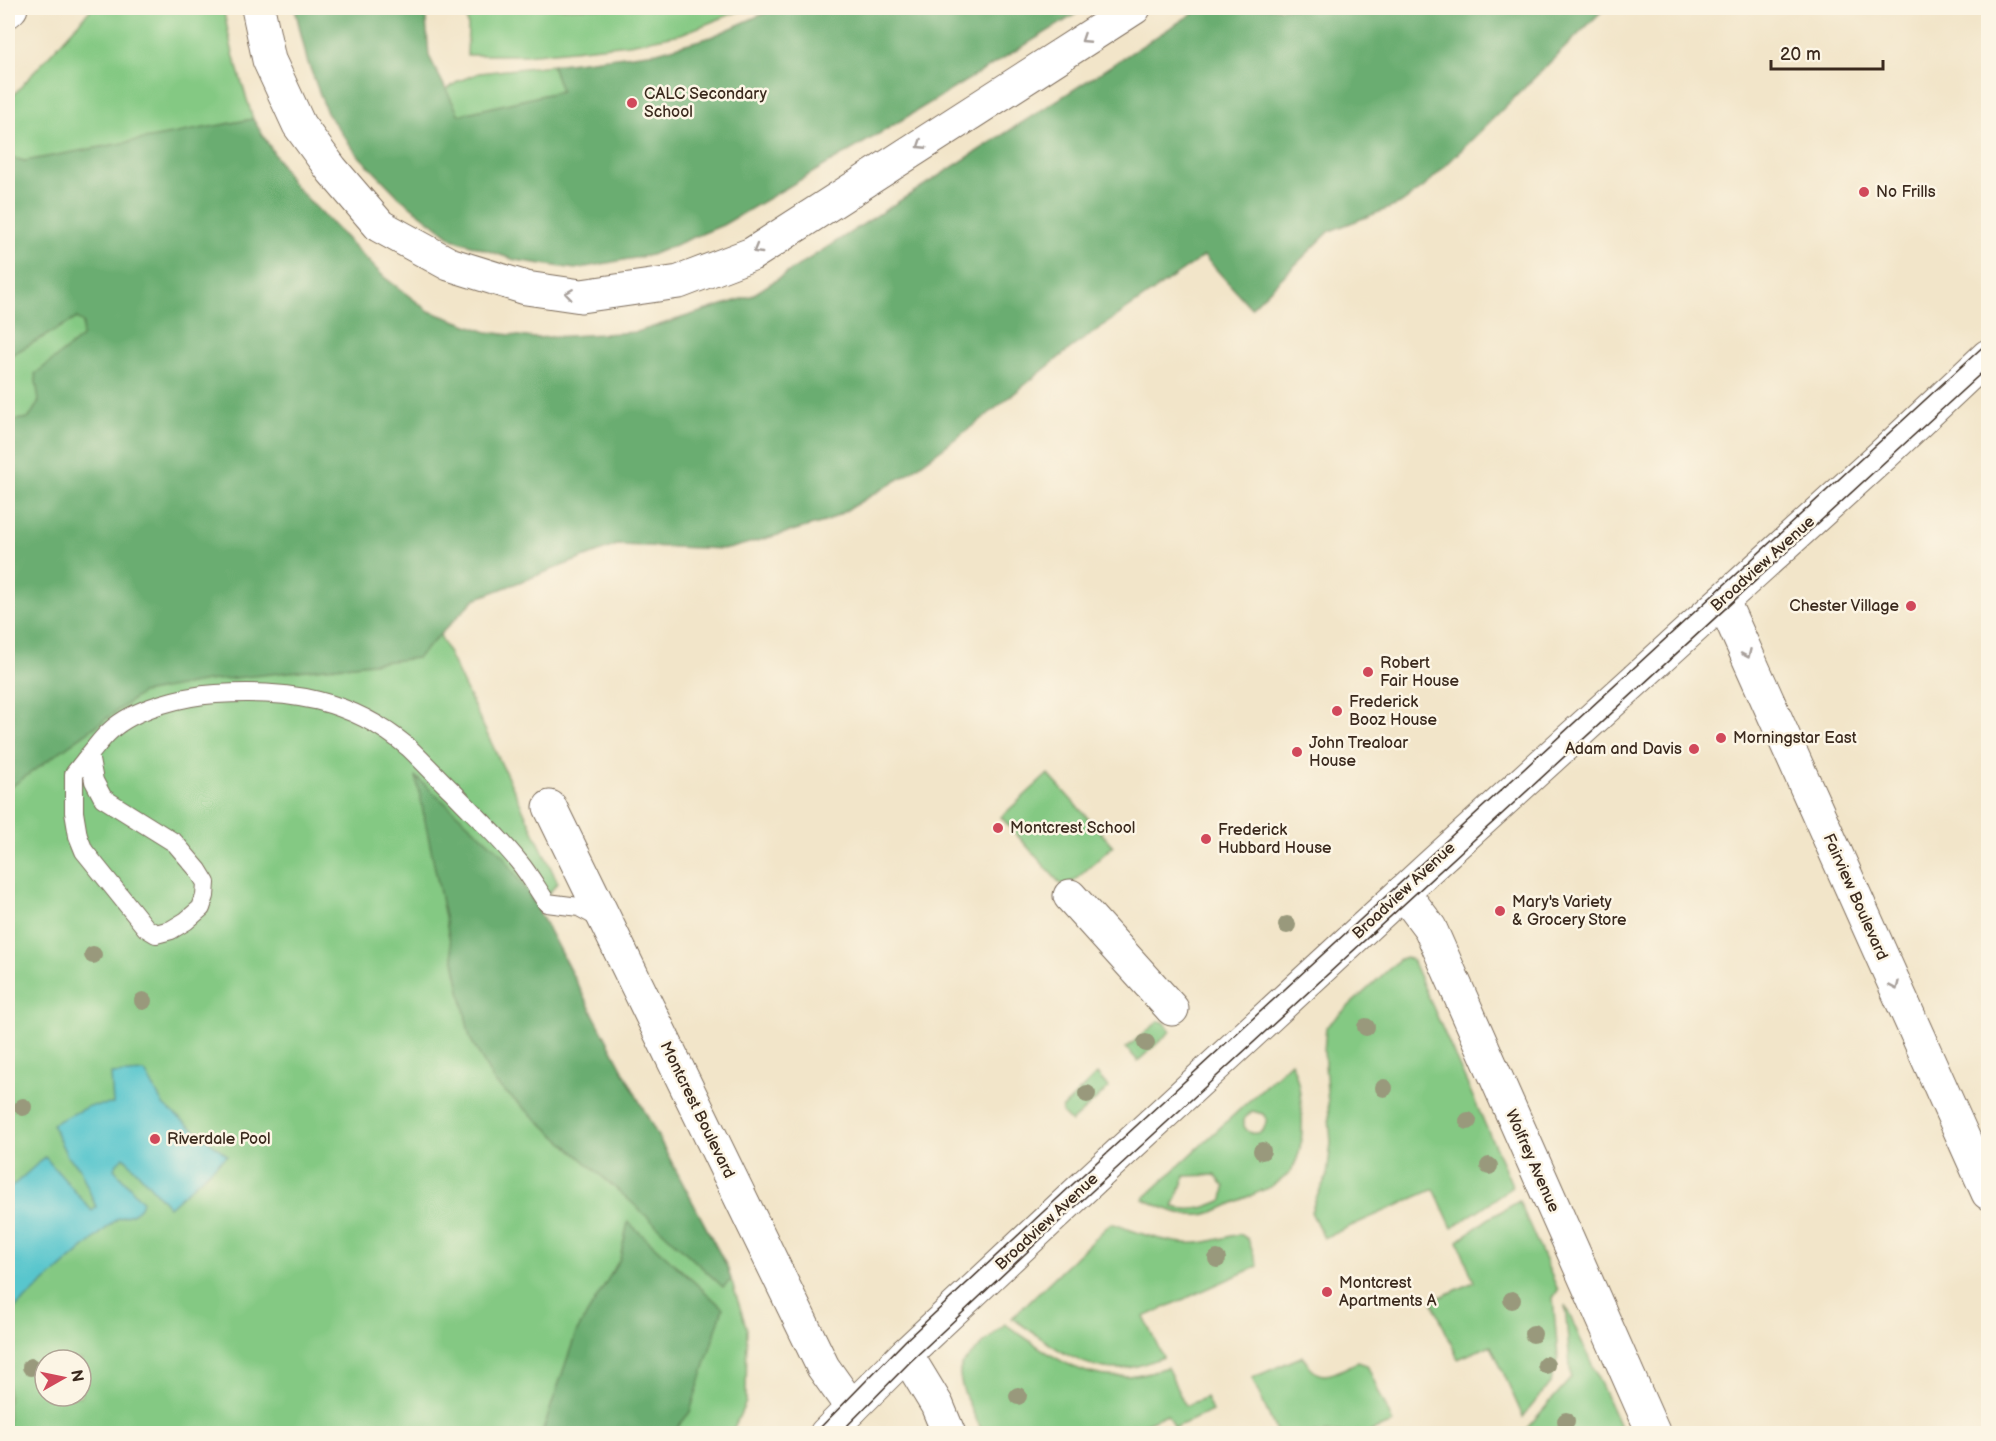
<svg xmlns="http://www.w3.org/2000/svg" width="1996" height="1441" font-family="'Balsamiq Sans',sans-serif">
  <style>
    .green { fill: #84c983; stroke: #607a50; stroke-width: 1.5; fill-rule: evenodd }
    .forest { fill: #6bad71; stroke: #536c48; stroke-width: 1.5 }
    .water { fill: #58c6cd; stroke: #4a7876; stroke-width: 1.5 }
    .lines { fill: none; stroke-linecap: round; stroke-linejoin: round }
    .lane-casing { stroke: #7b6b5a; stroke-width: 20 }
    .street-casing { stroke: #7b6b5a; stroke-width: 35 }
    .secondary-casing { stroke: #7b6b5a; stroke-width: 35 }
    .highway-casing { stroke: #7b6b5a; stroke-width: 35 }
    .lane { stroke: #fff; stroke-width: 18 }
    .street { stroke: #fff; stroke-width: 33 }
    .secondary { stroke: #fff; stroke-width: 33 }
    .highway { stroke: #fff; stroke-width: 33 }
    .tram { stroke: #3b2a1e; stroke-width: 1.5 }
    .tree { fill: #99997b }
    .oneway { stroke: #a79f9a }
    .poi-dot { fill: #d1495b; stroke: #fcf5e5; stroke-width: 2 }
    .labels { text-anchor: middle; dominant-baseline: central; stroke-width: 5; stroke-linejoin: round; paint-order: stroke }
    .poi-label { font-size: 16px; fill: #3b2a1e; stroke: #fcf5e5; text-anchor: start }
    .street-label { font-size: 16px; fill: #3b2a1e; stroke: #fcf5e5 }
  </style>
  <rect width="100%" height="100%" fill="#fcf5e5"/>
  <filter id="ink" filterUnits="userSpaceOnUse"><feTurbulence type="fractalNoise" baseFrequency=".0167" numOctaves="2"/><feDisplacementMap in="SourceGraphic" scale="12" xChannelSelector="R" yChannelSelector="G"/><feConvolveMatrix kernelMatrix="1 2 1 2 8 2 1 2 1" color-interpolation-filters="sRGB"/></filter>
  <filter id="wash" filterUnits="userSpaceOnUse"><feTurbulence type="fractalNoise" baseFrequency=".008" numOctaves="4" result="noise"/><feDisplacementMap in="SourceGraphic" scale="24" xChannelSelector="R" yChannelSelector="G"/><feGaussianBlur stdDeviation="1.35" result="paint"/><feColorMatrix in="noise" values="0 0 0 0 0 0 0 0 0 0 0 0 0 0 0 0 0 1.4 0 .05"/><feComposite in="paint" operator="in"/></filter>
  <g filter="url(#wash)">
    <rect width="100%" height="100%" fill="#f2e5c9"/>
    <path class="green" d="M92 8H223L233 54 253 119 221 125 440 635 558 883 536 907 727 1267 747 1329 746 1402 731 1434H8V101ZM45 1360H81V1396H45Z
      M466 8H747L681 34 629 44 526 55H467L468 27Z
      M552 65 562 91 459 115 445 91 459 81 479 73Z
      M1048 774 1113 846 1065 889 1001 817Z
      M1406 957 1412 960 1513 1187 1452 1228 1434 1189 1324 1238 1311 1212 1316 1198 1327 1176 1331 1143 1324 1051 1326 1027 1400 959Z
      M1159 1021 1164 1022 1171 1031 1138 1061 1126 1048Z
      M1291 1062C1304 1088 1309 1152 1288 1174 1275 1187 1256 1193 1240 1200 1228 1205 1214 1214 1201 1215 1181 1217 1161 1207 1143 1199ZM1252 1111 1263 1114 1267 1120 1263 1131C1256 1135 1248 1134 1244 1126V1119ZM1215 1175 1225 1187 1223 1200C1206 1208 1192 1212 1173 1207L1185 1176Z
      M1097 1074 1109 1088 1071 1122 1063 1114 1062 1109Z
      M1519 1201 1558 1290 1553 1298 1558 1357 1551 1382 1523 1417 1491 1345 1458 1359 1432 1301 1474 1282 1458 1241 1488 1219Z
      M1111 1223C1134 1231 1159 1241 1184 1243 1202 1245 1222 1238 1240 1234L1248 1239 1258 1266 1144 1317 1163 1357C1149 1362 1133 1369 1117 1369 1077 1369 1044 1339 1012 1318Z
      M1565 1305 1623 1433H1530L1527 1428 1571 1378Z
      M1005 1324C1062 1362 1094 1393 1167 1367L1185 1406 1206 1397 1212 1411 1174 1428 1167 1414 1124 1433H983C976 1418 955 1382 961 1367 965 1358 997 1332 1005 1324Z
      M1303 1356C1318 1387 1333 1373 1358 1362L1367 1365 1393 1423 1366 1433H1277L1252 1378Z"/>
    <path class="forest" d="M295 8H425L429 56 459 115 561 91 552 65 657 52 711 37 776 8H1086L877 135 723 225 651 255 575 269 515 260 453 239 400 198 357 154 327 113 307 60Z
      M1201 8H1605L1424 187 1400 204 1330 231 1251 308 1204 256 1071 348 982 419 906 475 828 521 728 549 617 545 475 599 417 658 207 681 142 693 8 789V421L29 418 39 401 35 374 82 337 83 323 77 318 8 357V157L25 161 253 119 292 183 384 277 429 311 487 332 535 338 637 332 751 296Z
      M416 777 502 854 536 906 727 1267 731 1280 723 1287 629 1200 495 1083 470 1038Z
      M628 1222 723 1308 690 1412 673 1433H542L576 1333 620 1259Z"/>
    <path class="water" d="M145 1072 164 1106 227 1155 169 1207 124 1157 117 1163 114 1169 142 1201C140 1214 128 1215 117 1219L8 1314V1190L45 1157 92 1211 96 1207 79 1167 67 1156 52 1124 89 1106 113 1104 111 1074Z"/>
  </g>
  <g filter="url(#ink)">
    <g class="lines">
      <defs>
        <path id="lane" d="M89 755 74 774V812L78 836 84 851 146 928 156 934 171 930 186 921 201 908 205 896 206 883 198 870 175 843 103 798 94 781 89 755C96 747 102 738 110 731 134 708 184 696 216 694 288 689 351 699 408 747 423 761 438 778 453 792 475 815 499 837 519 862 529 874 538 890 547 903L579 907 601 919"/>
        <path id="street" d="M1723 601 1988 1193
          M550 807 823 1367 852 1408
          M1403 892 1430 928 1654 1434
          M1070 896 1172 1009
          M906 1354 937 1405 949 1434"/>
        <path id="secondary" d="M826 1434 906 1354 1085 1186 1429 868 1885 453 1988 356"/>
        <path id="highway" d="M258 8 269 60 299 125 332 170 380 226 449 264 526 288 581 296 679 282 752 254 1134 8
          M8 11 11 8"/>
      </defs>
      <use href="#lane" class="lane-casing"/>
      <use href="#street" class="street-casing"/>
      <use href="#secondary" class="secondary-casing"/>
      <use href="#highway" class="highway-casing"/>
      <use href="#lane" class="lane"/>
      <use href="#street" class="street"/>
      <use href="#secondary" class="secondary"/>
      <use href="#highway" class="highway"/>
      <path class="tram" d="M814 1434 906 1340 1073 1184 1988 342
        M839 1434 910 1362 1091 1192 1988 367"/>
    </g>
    <g class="tree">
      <circle cx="1287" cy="925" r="9"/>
      <circle cx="93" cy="955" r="9"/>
      <circle cx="143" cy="1001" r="9"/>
      <circle cx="1366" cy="1027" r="9"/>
      <circle cx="1146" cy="1043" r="9"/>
      <circle cx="1384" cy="1088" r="9"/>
      <circle cx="1087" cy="1094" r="9"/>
      <circle cx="23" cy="1107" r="9"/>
      <circle cx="1468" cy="1121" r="9"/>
      <circle cx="1262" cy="1151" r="9"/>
      <circle cx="1489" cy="1166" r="9"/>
      <circle cx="1217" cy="1259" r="9"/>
      <circle cx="1512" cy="1300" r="9"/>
      <circle cx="1533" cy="1334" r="9"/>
      <circle cx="1546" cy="1365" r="9"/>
      <circle cx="31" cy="1367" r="9"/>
      <circle cx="1018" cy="1396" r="9"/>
      <circle cx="1566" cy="1421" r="9"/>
    </g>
    <defs><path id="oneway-chevron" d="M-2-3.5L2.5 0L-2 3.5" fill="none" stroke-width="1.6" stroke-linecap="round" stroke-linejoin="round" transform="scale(1.5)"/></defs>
    <g class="oneway">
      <use href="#oneway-chevron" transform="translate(1085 39) rotate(147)"/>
      <use href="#oneway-chevron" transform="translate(921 145) rotate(147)"/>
      <use href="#oneway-chevron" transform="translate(757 250) rotate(150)"/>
      <use href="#oneway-chevron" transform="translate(569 294) rotate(-172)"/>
      <use href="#oneway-chevron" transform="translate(1747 654) rotate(66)"/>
      <use href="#oneway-chevron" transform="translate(1895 986) rotate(66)"/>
    </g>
  </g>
  <g class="poi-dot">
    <circle cx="632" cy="103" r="6"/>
    <circle cx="1864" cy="192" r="6"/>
    <circle cx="1911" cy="606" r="6"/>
    <circle cx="1368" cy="672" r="6"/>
    <circle cx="1337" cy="711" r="6"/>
    <circle cx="1721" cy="738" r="6"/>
    <circle cx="1694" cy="749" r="6"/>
    <circle cx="1297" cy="752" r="6"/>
    <circle cx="998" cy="828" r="6"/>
    <circle cx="1206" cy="839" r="6"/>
    <circle cx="1500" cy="911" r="6"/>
    <circle cx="155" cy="1139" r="6"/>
    <circle cx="1327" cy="1292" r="6"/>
  </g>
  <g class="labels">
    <g class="poi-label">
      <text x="644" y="94">CALC Secondary<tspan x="644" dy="18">School</tspan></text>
      <text x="1876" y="192">No Frills</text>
      <text x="1899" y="606" text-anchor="end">Chester Village</text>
      <text x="1380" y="663">Robert<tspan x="1380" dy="18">Fair House</tspan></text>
      <text x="1349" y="702">Frederick<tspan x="1349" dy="18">Booz House</tspan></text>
      <text x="1733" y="738">Morningstar East</text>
      <text x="1309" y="743">John Trealoar<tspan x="1309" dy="18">House</tspan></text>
      <text x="1682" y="749" text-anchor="end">Adam and Davis</text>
      <text x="1010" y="828">Montcrest School</text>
      <text x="1218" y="830">Frederick<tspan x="1218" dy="18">Hubbard House</tspan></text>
      <text x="1512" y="902">Mary's Variety<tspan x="1512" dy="18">&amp; Grocery Store</tspan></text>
      <text x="167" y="1139">Riverdale Pool</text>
      <text x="1339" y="1283">Montcrest<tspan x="1339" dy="18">Apartments A</tspan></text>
    </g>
    <g class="street-label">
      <text transform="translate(1763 564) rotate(-42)">Broadview Avenue</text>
      <text transform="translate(1404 891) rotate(-43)">Broadview Avenue</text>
      <text transform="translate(1855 897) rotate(66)">Fairview Boulevard</text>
      <text transform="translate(697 1110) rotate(64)">Montcrest Boulevard</text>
      <text transform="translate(1532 1161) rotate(66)">Wolfrey Avenue</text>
      <text transform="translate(1047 1222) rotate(-43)">Broadview Avenue</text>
    </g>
  </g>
  <rect width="1996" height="1441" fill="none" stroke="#fcf5e5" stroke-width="30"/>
  <g transform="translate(63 1378) rotate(81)"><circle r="28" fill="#fcf5e5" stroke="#afa495" stroke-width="1.5"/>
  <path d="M0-4.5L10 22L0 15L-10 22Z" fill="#d1495b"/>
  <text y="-9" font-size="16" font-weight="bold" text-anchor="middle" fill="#3b2a1e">N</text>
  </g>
  <path d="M1771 60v9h112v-9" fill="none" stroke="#3b2a1e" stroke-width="3"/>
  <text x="1780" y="60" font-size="18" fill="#3b2a1e" stroke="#fcf5e5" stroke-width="4.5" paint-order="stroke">20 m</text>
</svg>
